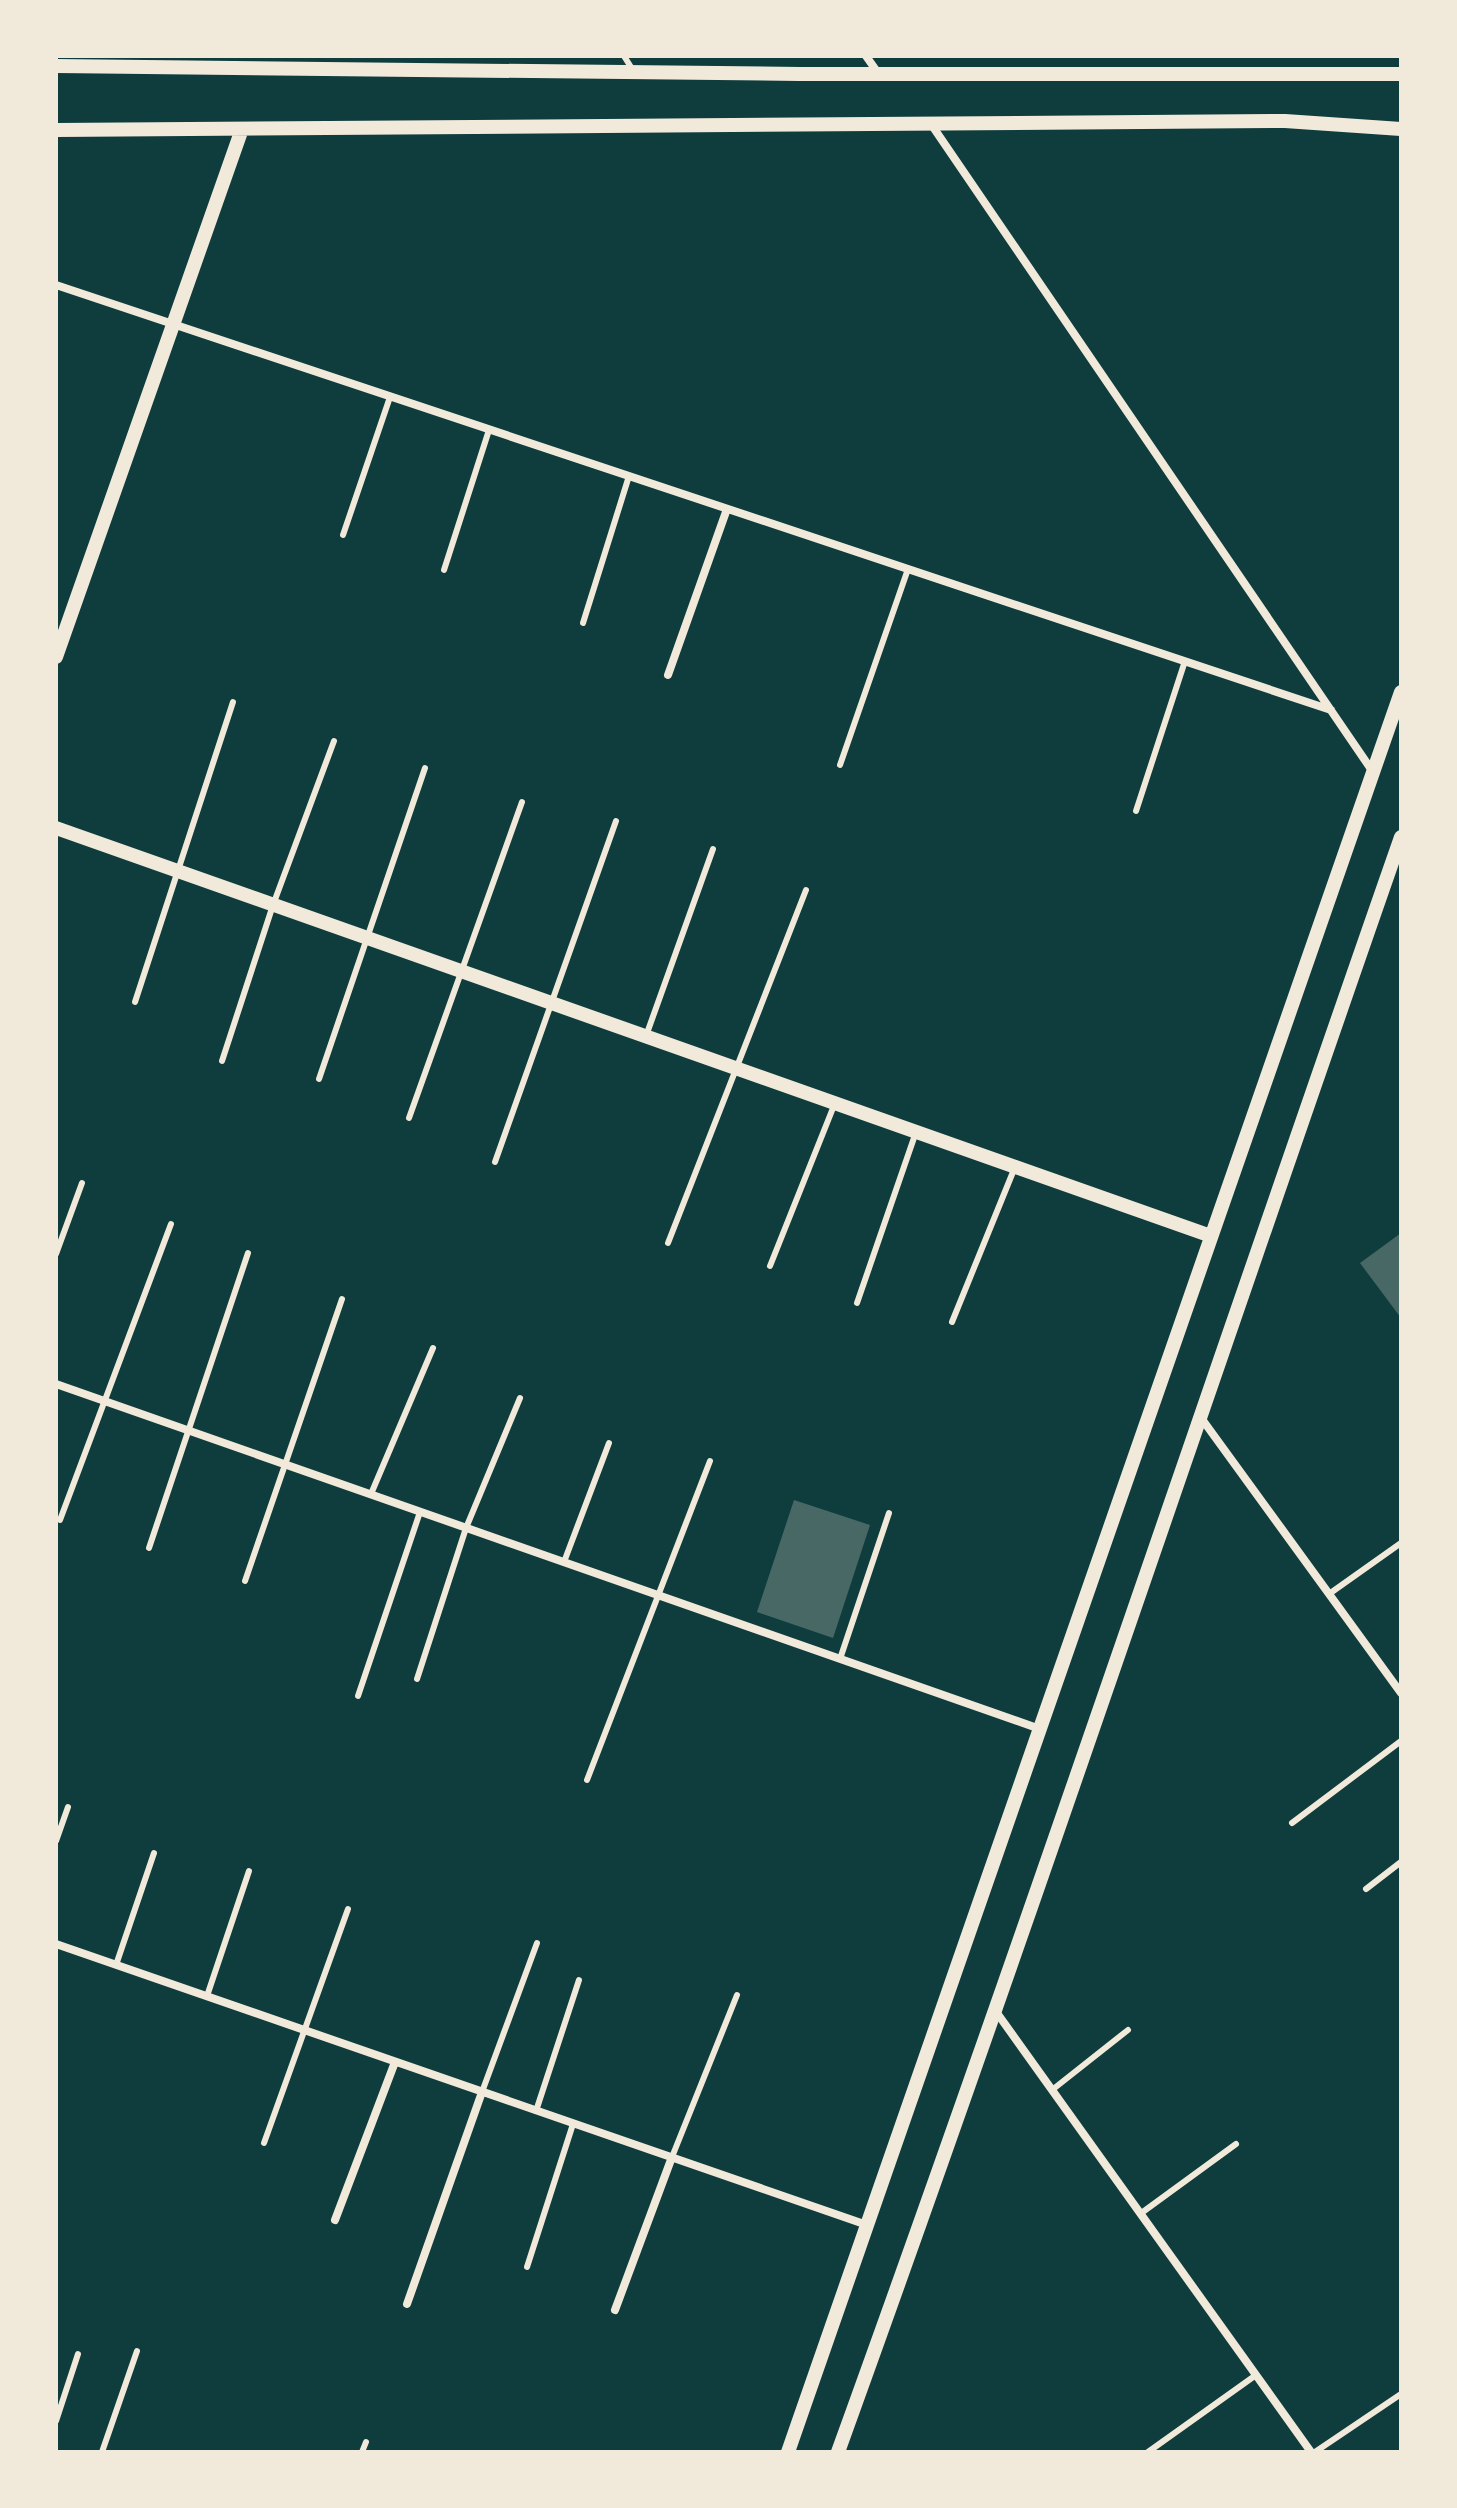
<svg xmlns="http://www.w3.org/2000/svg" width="1457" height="2508" font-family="Ubuntu,sans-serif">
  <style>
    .building { fill: #486865 }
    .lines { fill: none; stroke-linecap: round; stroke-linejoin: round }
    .service { stroke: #f1e9da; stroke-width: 6 }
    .minor { stroke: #f1e9da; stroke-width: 8 }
    .tertiary { stroke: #f1e9da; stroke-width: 14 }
  </style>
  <rect width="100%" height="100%" fill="#0f3d3e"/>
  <path class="building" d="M1401 1233V1318L1360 1263Z
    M794 1500 870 1525 833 1638 757 1612Z"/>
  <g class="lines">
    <path class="service" d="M624 56 634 72
      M343 535 390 397
      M444 570 489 430
      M583 623 629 476
      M840 765 908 569
      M1136 811 1185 661
      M135 1002 233 702
      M646 1036 713 849
      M222 1061 273 905 334 741
      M319 1079 425 768
      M409 1118 522 802
      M495 1162 616 821
      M668 1243 806 890
      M56 1254 82 1183
      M770 1266 835 1103
      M857 1303 916 1132
      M952 1322 1015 1167
      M371 1494 433 1348
      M60 1520 171 1224
      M149 1548 248 1253
      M564 1562 609 1443
      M245 1581 342 1299
      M1329 1594 1401 1543
      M840 1659 889 1513
      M417 1679 466 1528 520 1398
      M358 1696 420 1512
      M587 1780 710 1461
      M1292 1823 1401 1741
      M56 1841 68 1807
      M1366 1889 1401 1862
      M116 1965 154 1853
      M207 1996 249 1871
      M1052 2090 1128 2030
      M482 2092 537 1943
      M536 2111 579 1980
      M264 2143 348 1909
      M672 2157 737 1995
      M1140 2214 1236 2144
      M527 2267 573 2124
      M56 2421 78 2354
      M102 2452 137 2351
      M362 2452 366 2442
      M1148 2452 1256 2375
      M1315 2452 1401 2394"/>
    <path class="minor" d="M866 56 878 73
      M931 124 1373 772
      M56 285 1331 710
      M668 675 727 509
      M56 1384 1040 1729
      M1199 1415 1401 1693
      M56 1944 867 2225
      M997 2013 1311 2452
      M335 2220 395 2062
      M407 2304 482 2092
      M615 2310 672 2157"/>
    <path class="tertiary" d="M56 66 800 74H1401
      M56 130 1285 121 1401 129
      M56 657 242 129
      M56 828 1211 1236
      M788 2452 1401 692
      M838 2452C1032 1916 1213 1375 1401 837"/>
  </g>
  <rect width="1457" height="2508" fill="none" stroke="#f1e9da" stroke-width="116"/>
</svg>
